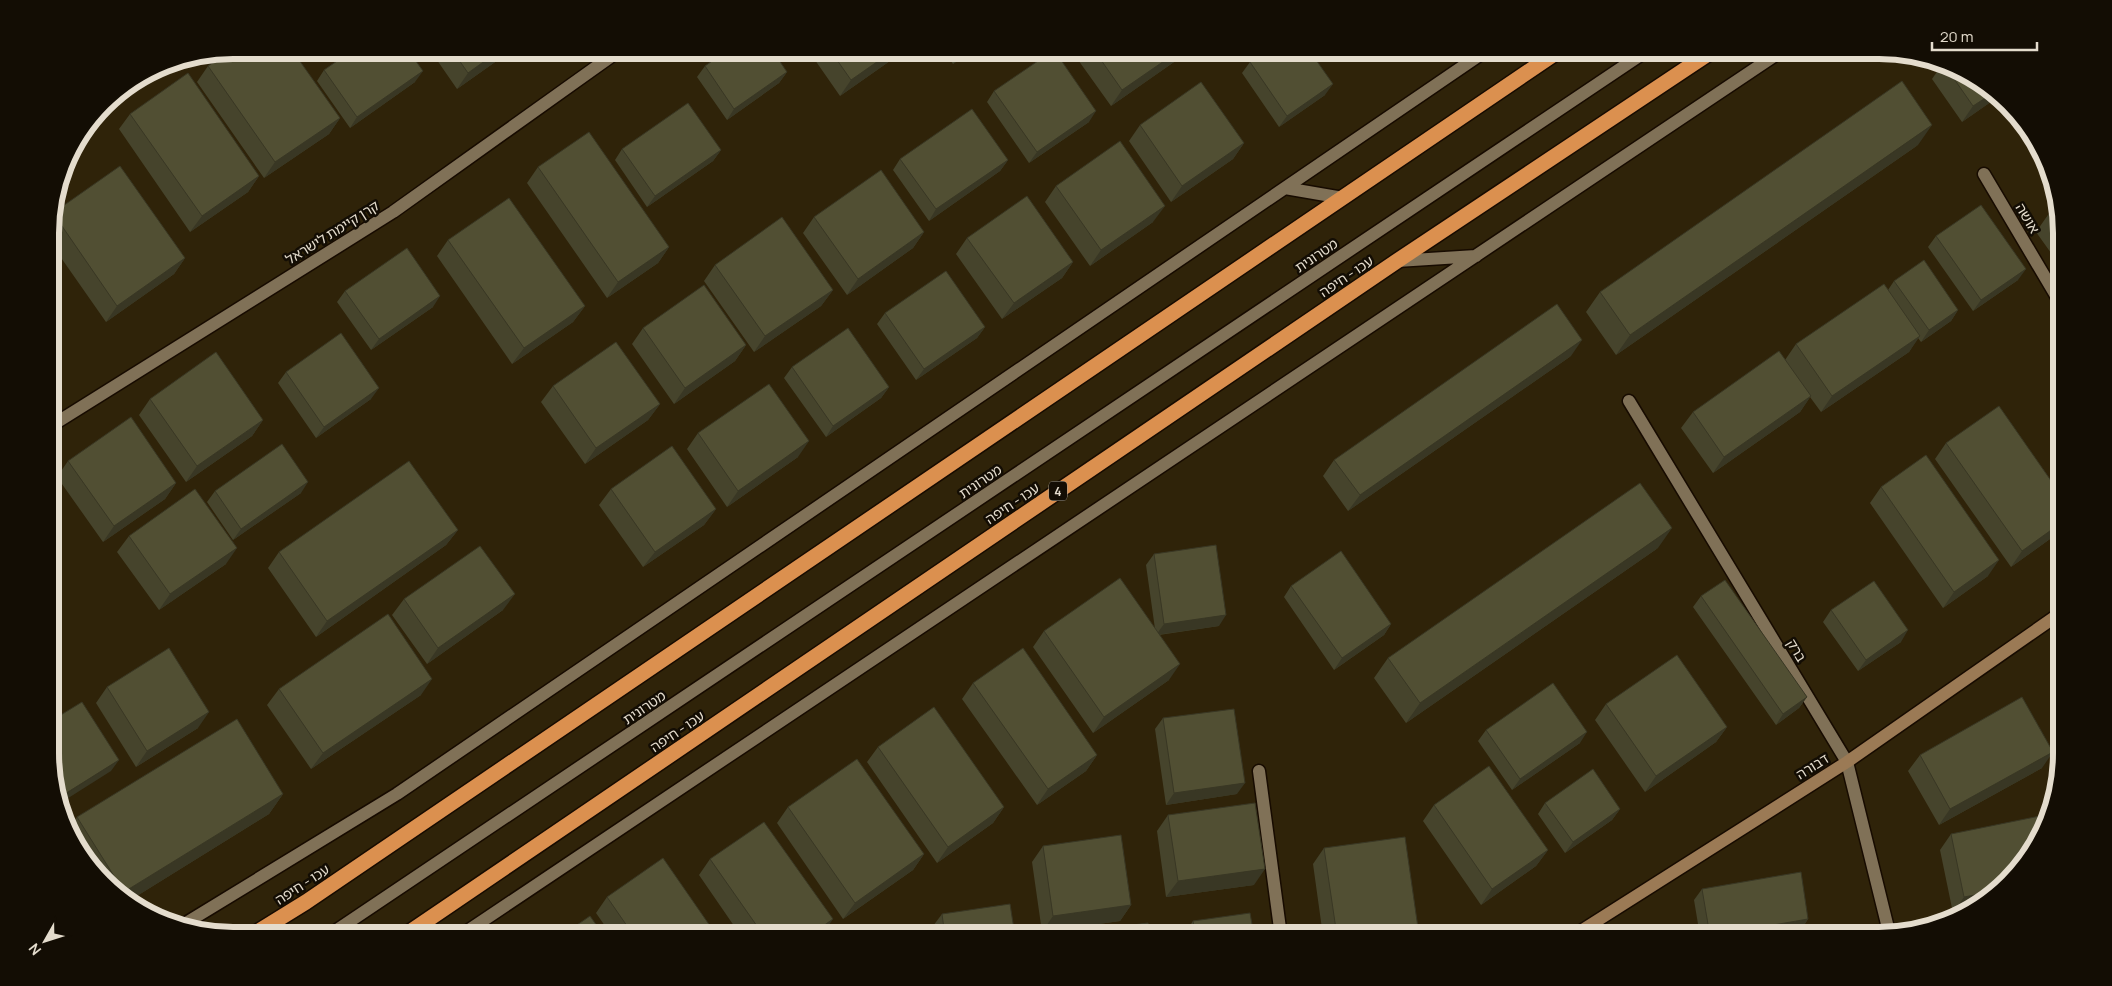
<svg xmlns="http://www.w3.org/2000/svg" width="2112" height="986" font-family="Manrope,'Noto Sans Hebrew',sans-serif">
  <style>
    .lines { fill: none; stroke-linecap: round; stroke-linejoin: round }
    .lane-casing { stroke: #170b00; stroke-width: 15 }
    .street-casing { stroke: #170b00; stroke-width: 15 }
    .secondary-casing { stroke: #170b00; stroke-width: 15 }
    .highway-casing { stroke: #170b00; stroke-width: 18 }
    .lane { stroke: #807157; stroke-width: 12 }
    .street { stroke: #807157; stroke-width: 12 }
    .secondary { stroke: #9b7a55; stroke-width: 12 }
    .highway { stroke: #db904f; stroke-width: 15 }
    .wall { fill: #46442c }
    .shaded-wall { fill: #393724 }
    .building { fill: #514f33; stroke: #393724 }
    .labels { text-anchor: middle; dominant-baseline: central; stroke-width: 5; stroke-linejoin: round; paint-order: stroke }
    .shield { fill: #130d04; stroke: #a59e91; stroke-width: 1 }
    .shield-label { font-size: 12px; font-weight: bold; fill: #e4dccd }
    .street-label { font-size: 14px; fill: #e4dccd; stroke: #130d04 }
    .rim { fill: none; stroke: #e4dccd; stroke-width: 6 }
  </style>
  <rect width="100%" height="100%" fill="#2f2309"/>
  <g class="lines">
    <defs>
      <path id="lane" d="M1285 188 1343 198
        M1397 261 1476 256
        M181 926 397 794 1487 50
        M328 936 1648 50
        M460 936 1783 50"/>
      <path id="street" d="M1984 174 2061 304
        M1629 401 1847 762 1890 936
        M51 426 393 212 620 50
        M1259 771 1281 936"/>
      <path id="secondary" d="M1573 936 1847 762 2062 612"/>
      <path id="highway" d="M251 936 306 902 1560 50
        M404 936 1397 261 1714 50"/>
    </defs>
    <use href="#lane" class="lane-casing"/>
    <use href="#street" class="street-casing"/>
    <use href="#secondary" class="secondary-casing"/>
    <use href="#highway" class="highway-casing"/>
    <use href="#lane" class="lane"/>
    <use href="#street" class="street"/>
    <use href="#secondary" class="secondary"/>
    <use href="#highway" class="highway"/>
  </g>
  <path class="wall" d="M430 50H512L457 89Z
    M808 50H901L897 56 840 96Z
    M943 50H973L953 64Z
    M1071 50H1183L1174 62 1111 106Z
    M1250 62 1325 95 1279 127 1242 73Z
    M1943 63 1950 64 1995 99 1962 122 1932 79Z
    M208 66 340 118 329 134 264 178 197 82Z
    M705 66 787 72 779 83 727 120 697 77Z
    M324 70 415 82 350 128 317 81Z
    M994 91 1089 122 1029 163 987 102Z
    M130 114 259 176 248 192 190 232 119 129Z
    M1140 125 1244 143 1233 159 1171 202 1129 141Z
    M1918 145 1616 355 1586 312 1600 292Z
    M622 149 721 150 713 161 647 207 615 160Z
    M900 159 1008 160 1000 171 929 221 893 170Z
    M538 167 669 247 658 263 607 298 527 183Z
    M1056 186 1153 222 1090 266 1045 202Z
    M2060 209 2061 267 2036 232 2050 212Z
    M53 213 185 258 174 274 106 322 50 242V220Z
    M814 217 924 232 913 248 847 295 803 233Z
    M1936 236 2018 280 1973 311 1928 247Z
    M967 238 1073 262 1062 278 1002 319 956 254Z
    M448 240 585 306 573 322 512 364 437 256Z
    M715 265 833 290 821 306 754 352 704 281Z
    M1894 281 1958 310 1951 321 1921 342 1918 338 1909 352 1821 412 1810 397 1800 412 1713 473 1681 428 1693 412 1785 360 1796 344 1888 290Z
    M345 291 433 307 371 350 337 302Z
    M885 313 985 327 977 338 916 380 877 324Z
    M643 328 746 345 735 361 674 404 632 344Z
    M1571 356 1348 511 1323 476 1334 460Z
    M792 367 889 387 881 398 826 437 784 378Z
    M286 372 371 399 316 438 278 383Z
    M553 386 660 404 648 420 585 464 541 402Z
    M150 399 263 420 252 436 186 482 139 415Z
    M698 433 798 457 727 507 687 449Z
    M1946 443 2061 495V531L2011 567 1935 459Z
    M68 461 176 483 165 499 103 542 57 477Z
    M2061 461V481L2054 471Z
    M1881 487 1988 576 1943 608 1870 503Z
    M611 489 716 509 704 525 643 567 599 505Z
    M215 491 301 493 233 540 207 502Z
    M458 530 446 545 316 637 268 568 279 552Z
    M129 536 226 564 159 610 117 552Z
    M1658 548 1406 723 1374 678 1388 658Z
    M1154 554 1219 626 1159 635 1169 680 1093 733 1033 647 1044 631 1155 629 1146 565Z
    M1291 586 1391 624 1384 635 1334 670 1284 597Z
    M1701 596 1807 697 1799 708 1776 725 1693 607Z
    M404 599 503 610 427 664 392 615Z
    M1831 610 1901 642 1858 671 1823 622Z
    M2062 671V686L2057 678Z
    M973 683 1097 755 1086 771 1037 805 962 699Z
    M107 687 198 728 136 767 96 703Z
    M279 689 421 695 311 769 267 705Z
    M1606 704 1727 727 1716 742 1645 792 1595 720Z
    M1163 718 1237 794 1166 805 1155 729Z
    M1486 730 1580 743 1512 790 1478 741Z
    M878 747 1004 807 993 823 937 863 867 762Z
    M1920 755 2042 768 1939 825 1908 771Z
    M283 794 269 814 132 899 88 864 71 825 77 817Z
    M1545 803 1620 809 1612 820 1565 853 1538 814Z
    M1434 805 1548 850 1536 866 1481 905 1423 821Z
    M788 807 924 854 913 870 843 919 777 823Z
    M1168 815 1254 885 1166 897 1157 831Z
    M1951 834 1981 905 1972 910 1953 913 1940 850Z
    M1043 846 1131 905 1120 921 1042 932 1032 862Z
    M1324 848 1419 936H1323L1313 864Z
    M710 859 822 935 821 936H741L699 875Z
    M1702 889 1808 919 1801 930 1767 936H1700L1694 900Z
    M607 897 717 936H612L596 913Z
    M942 914 1015 936H931L930 930Z
    M1193 921 1254 936H1186V932Z"/>
  <path class="shaded-wall" d="M500 50H512L457 89 468 73Z
    M894 50H901L897 56 840 96 851 80Z
    M965 50H973L953 64 961 53Z
    M1180 50H1183L1174 62 1111 106 1122 90Z
    M423 71 415 82 350 128 357 117Z
    M787 72 779 83 727 120 734 109Z
    M1333 84 1325 95 1279 127 1287 116Z
    M1990 95 1995 99 1962 122 1973 106Z
    M1096 111 1089 122 1029 163 1037 152Z
    M340 118 329 134 264 178 275 162Z
    M1932 125 1918 145 1616 355 1630 335Z
    M1244 143 1233 159 1171 202 1182 186Z
    M721 150 713 161 647 207 655 196Z
    M1008 160 1000 171 929 221 936 209Z
    M259 176 248 192 190 232 202 216Z
    M1165 206 1153 222 1090 266 1101 250Z
    M924 232 913 248 847 295 858 279Z
    M669 247 658 263 607 298 618 282Z
    M185 258 174 274 106 322 117 306Z
    M1073 262 1062 278 1002 319 1014 303Z
    M2026 269 2018 280 1973 311 1981 300Z
    M833 290 821 306 754 352 765 336Z
    M440 296 433 307 371 350 379 339Z
    M585 306 573 322 512 364 524 348Z
    M1958 310 1951 321 1921 342 1929 330Z
    M985 327 977 338 916 380 924 369Z
    M1920 336 1909 352 1821 412 1832 396Z
    M1582 340 1571 356 1348 511 1360 495Z
    M746 345 735 361 674 404 685 388Z
    M51 364H55L51 370Z
    M889 387 881 398 826 437 833 426Z
    M379 388 371 399 316 438 324 427Z
    M1811 396 1800 412 1713 473 1724 457Z
    M660 404 648 420 585 464 596 448Z
    M263 420 252 436 186 482 197 466Z
    M809 441 798 457 727 507 738 491Z
    M308 482 301 493 233 540 241 529Z
    M176 483 165 499 103 542 114 526Z
    M716 509 704 525 643 567 655 552Z
    M2061 523V531L2011 567 2022 551Z
    M1672 528 1658 548 1406 723 1420 703Z
    M458 530 446 545 316 637 327 621Z
    M237 548 226 564 159 610 170 594Z
    M1999 560 1988 576 1943 608 1954 592Z
    M515 594 503 610 427 664 438 648Z
    M1226 615 1219 626 1156 635 1164 624Z
    M1391 624 1384 635 1334 670 1342 658Z
    M1908 630 1901 642 1858 671 1866 660Z
    M1180 664 1169 680 1093 733 1104 717Z
    M432 679 421 695 311 769 323 753Z
    M1807 697 1799 708 1776 725 1783 714Z
    M209 712 198 728 136 767 147 751Z
    M1727 727 1716 742 1645 792 1656 776Z
    M1587 732 1580 743 1512 790 1520 779Z
    M2053 752 2042 768 1939 825 1950 809Z
    M1097 755 1086 771 1037 805 1048 789Z
    M119 760 111 771 62 802 60 797Z
    M1245 783 1237 794 1166 805 1174 793Z
    M283 794 269 814 132 899 124 892Z
    M1004 807 993 823 937 863 948 847Z
    M1620 809 1612 820 1565 853 1573 842Z
    M1548 850 1536 866 1481 905 1492 889Z
    M924 854 913 870 843 919 855 903Z
    M1265 869 1254 885 1166 897 1178 881Z
    M1996 891 1981 905 1972 910 1953 913 1964 897Z
    M1131 905 1120 921 1042 932 1053 916Z
    M833 919 822 935 821 936H809Z
    M1808 919 1801 930 1767 936H1711Z"/>
  <path class="building" d="M231 50H292L340 118 275 162 208 66Z
    M353 50H408L423 71 357 117 324 70Z
    M452 50H500L468 73Z
    M728 50H772L787 72 734 109 705 66Z
    M830 50H894L851 80Z
    M958 50H965L961 53Z
    M1054 50 1096 111 1037 152 994 91Z
    M1094 50H1180L1122 90Z
    M1266 50H1309L1333 84 1287 116 1250 62Z
    M1943 63 1950 64 1990 95 1973 106Z
    M188 73 259 176 202 216 130 114Z
    M1902 81 1932 125 1630 335 1600 292Z
    M1201 82 1244 143 1182 186 1140 125Z
    M688 103 721 150 655 196 622 149Z
    M972 109 1008 160 936 209 900 159Z
    M589 132 669 247 618 282 538 167Z
    M1120 141 1165 206 1101 250 1056 186Z
    M120 166 185 258 117 306 53 213Z
    M881 170 924 232 858 279 814 217Z
    M1027 196 1073 262 1014 303 967 238Z
    M509 198 585 306 524 348 448 240Z
    M1981 205 2026 269 1981 300 1936 236Z
    M2059 205 2060 209 2061 227 2050 212Z
    M782 217 833 290 765 336 715 265Z
    M407 248 440 296 379 339 345 291Z
    M1924 260 1958 310 1929 330 1894 281Z
    M946 271 985 327 924 369 885 313Z
    M1884 284 1920 336 1832 396 1796 344Z
    M704 285 746 345 685 388 643 328Z
    M1557 304 1582 340 1360 495 1334 460Z
    M848 328 889 387 833 426 792 367Z
    M51 333 55 364H51Z
    M341 333 379 388 324 427 286 372Z
    M616 342 660 404 596 448 553 386Z
    M1779 351 1811 396 1724 457 1693 412Z
    M216 352 263 420 197 466 150 399Z
    M769 384 809 441 738 491 698 433Z
    M1999 406 2061 495V523L2022 551 1946 443Z
    M131 417 176 483 114 526 68 461Z
    M282 444 308 482 241 529 215 491Z
    M672 446 716 509 655 552 611 489Z
    M1926 455 1999 560 1954 592 1881 487Z
    M409 461 458 530 327 621 279 552Z
    M1640 483 1672 528 1420 703 1388 658Z
    M195 489 237 548 170 594 129 536Z
    M1216 545 1226 615 1164 624 1154 554Z
    M480 546 515 594 438 648 404 599Z
    M1341 551 1391 624 1342 658 1291 586Z
    M1120 578 1180 664 1104 717 1044 631Z
    M1725 580 1807 697 1783 714 1701 596Z
    M1874 581 1908 630 1866 660 1831 610Z
    M388 614 432 679 323 753 279 689Z
    M169 648 209 712 147 751 107 687Z
    M1023 648 1097 755 1048 789 973 683Z
    M1677 655 1727 727 1656 776 1606 704Z
    M1553 683 1587 732 1520 779 1486 730Z
    M2022 697 2053 752 1950 809 1920 755Z
    M82 702 119 760 60 797 52 778 51 721Z
    M934 707 1004 807 948 847 878 747Z
    M1234 709 1245 783 1174 793 1163 718Z
    M237 719 283 794 124 892 77 817Z
    M857 759 924 854 855 903 788 807Z
    M1489 766 1548 850 1492 889 1434 805Z
    M1593 769 1620 809 1573 842 1545 803Z
    M1255 803 1265 869 1178 881 1168 815Z
    M2040 816 2043 832 2024 865 1996 891 1964 897 1951 834Z
    M764 822 833 919 809 936H764L710 859Z
    M1121 835 1131 905 1053 916 1043 846Z
    M1405 837 1419 935 1337 936 1324 848Z
    M663 858 717 936H634L607 897Z
    M1801 872 1808 919 1710 936 1702 889Z
    M1010 904 1015 936H945L942 914Z
    M1250 913 1254 936H1196L1193 921Z
    M590 916 604 936H561Z
    M1148 923 1150 936H1056V935Z"/>
  <g class="labels">
    <rect class="shield" x="1049" y="481.5" width="18" height="19" rx="4"/>
    <g class="shield-label">
      <text x="1058" y="491">4</text>
    </g>
    <g class="street-label">
      <text transform="translate(2028 218) rotate(59)">אושה</text>
      <text transform="translate(332 232) rotate(-32)">קרן קיימת לישראל</text>
      <text transform="translate(1316 255) rotate(-34)">מטרונית</text>
      <text transform="translate(1346 276) rotate(-34)">עכו - חיפה</text>
      <text transform="translate(980 481) rotate(-34)">מטרונית</text>
      <text transform="translate(1012 503) rotate(-34)">עכו - חיפה</text>
      <text transform="translate(1797 650) rotate(59)">ברק</text>
      <text transform="translate(644 707) rotate(-34)">מטרונית</text>
      <text transform="translate(677 731) rotate(-34)">עכו - חיפה</text>
      <text transform="translate(1812 766) rotate(-32)">דבורה</text>
      <text transform="translate(302 884) rotate(-33)">עכו - חיפה</text>
    </g>
  </g>
  <path d="M0 0H2112V986H0ZM233 59H1879A174 174 0 0 1 2053 233V753A174 174 0 0 1 1879 927H233A174 174 0 0 1 59 753V233A174 174 0 0 1 233 59Z" fill="#130d04" fill-rule="evenodd"/>
  <path class="rim" d="M233 59H1879A174 174 0 0 1 2053 233V753A174 174 0 0 1 1879 927H233A174 174 0 0 1 59 753V233A174 174 0 0 1 233 59Z"/>
  <g transform="translate(45 941) rotate(231)" stroke="#130d04" stroke-width="4" paint-order="stroke">
  <path d="M0-4L9 19L0 12L-9 19Z" fill="#e4dccd"/>
  <text y="-8" font-size="14" font-weight="bold" text-anchor="middle" fill="#e4dccd">N</text>
  </g>
  <path d="M1932 42v8h105v-8" fill="none" stroke="#e4dccd" stroke-width="2.5"/>
  <text x="1940" y="42" font-size="15" fill="#e4dccd" stroke="#130d04" stroke-width="4" paint-order="stroke">20 m</text>
</svg>
